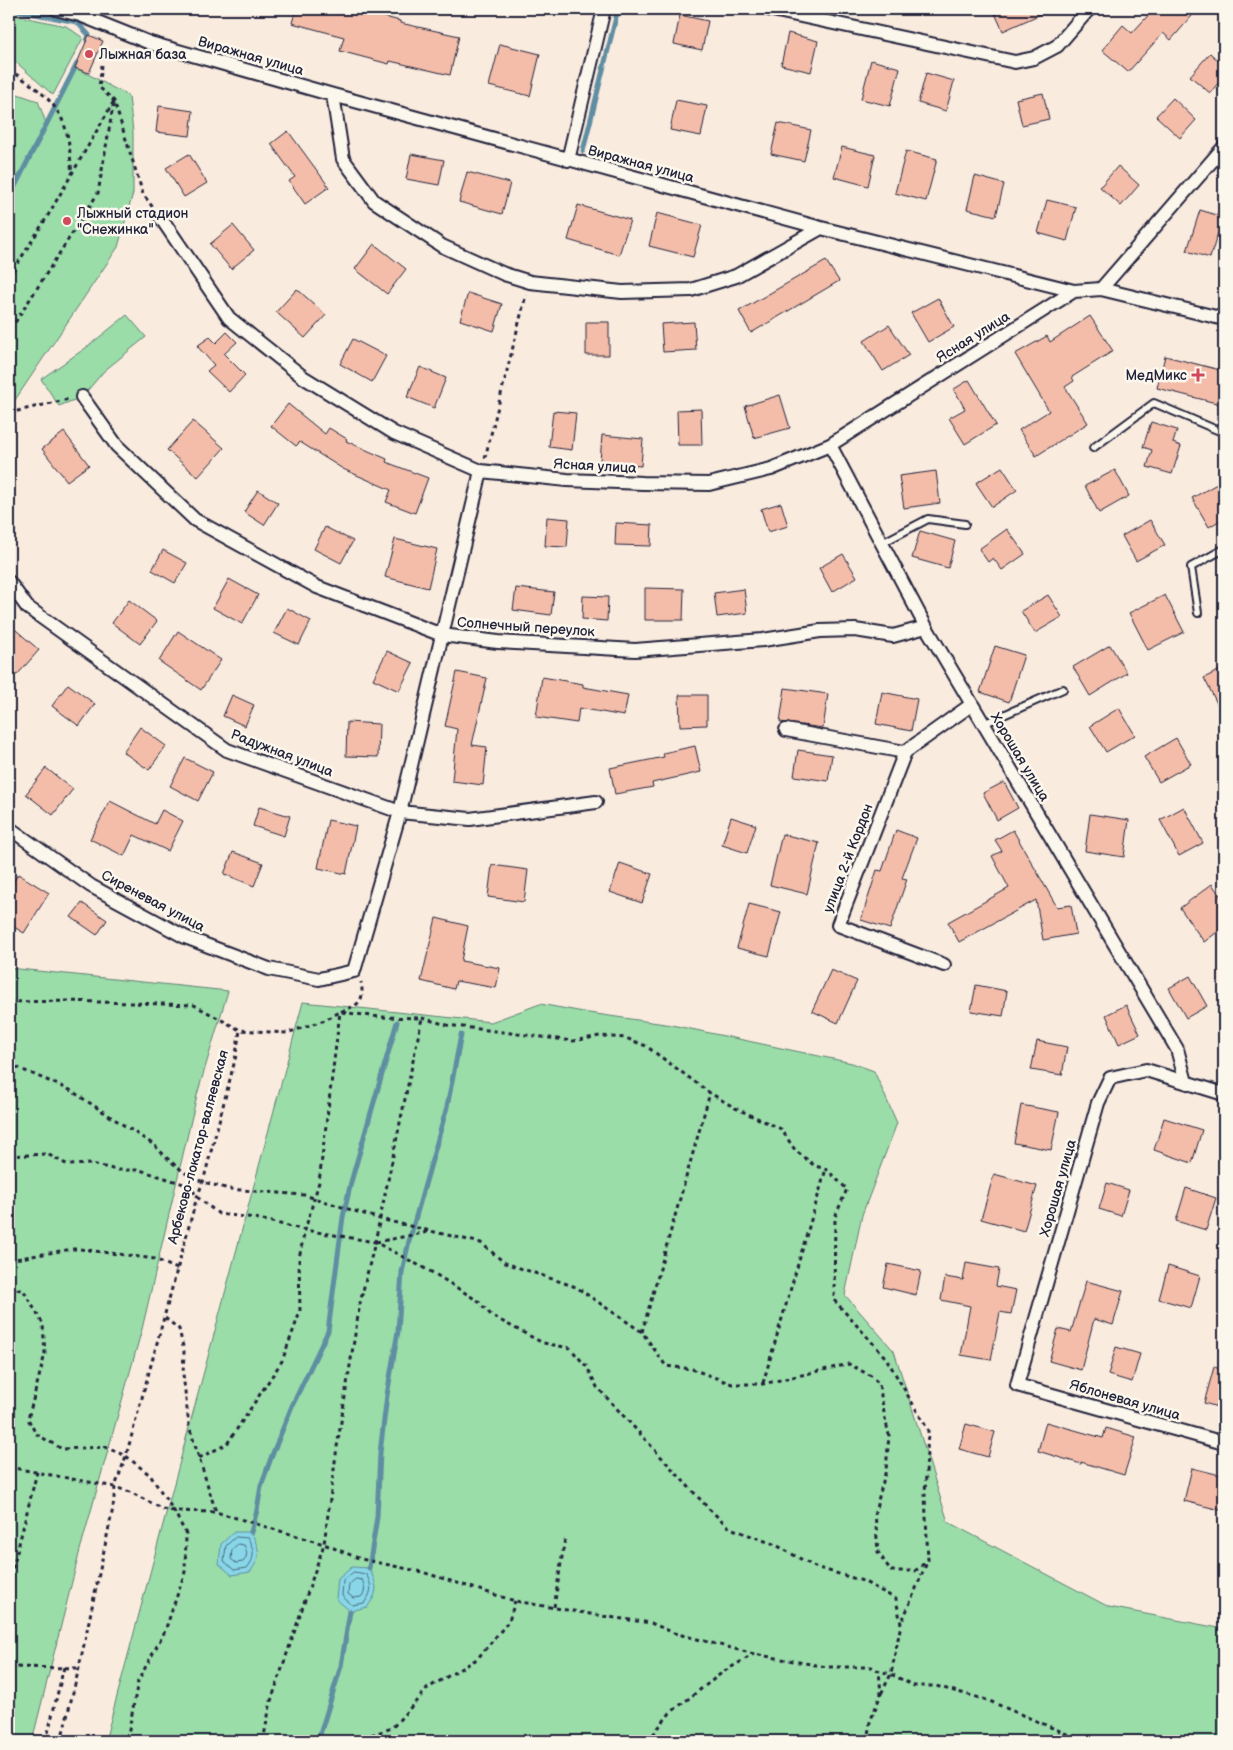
<svg xmlns="http://www.w3.org/2000/svg" width="1233" height="1750" font-family="'Balsamiq Sans',sans-serif">
  <style>
    .green { fill: #9adda8; stroke: #5e8072 }
    .water { fill: #88d6e7; stroke: #5f8ea2 }
    .lines { fill: none; stroke-linecap: round; stroke-linejoin: round }
    .shore { stroke: #4b6a80; stroke-width: 1 }
    .stream { stroke: #5f8ea2; stroke-width: 5 }
    .building { fill: #f4bda9; stroke: #22223b }
    .lane-casing { stroke: #22223b; stroke-width: 10 }
    .street-casing { stroke: #22223b; stroke-width: 16 }
    .path { stroke: #22223b; stroke-width: 3; stroke-dasharray: 4 4; stroke-linecap: butt }
    .lane { stroke: #fbf7ec; stroke-width: 6 }
    .street { stroke: #fbf7ec; stroke-width: 12 }
    .poi-dot { fill: #d1495b; stroke: #fbf7ec; stroke-width: 2 }
    .labels { text-anchor: middle; dominant-baseline: central; stroke-width: 5; stroke-linejoin: round; paint-order: stroke }
    .poi-label { font-size: 14px; fill: #22223b; stroke: #fbf7ec; text-anchor: start }
    .street-label { font-size: 14px; fill: #22223b; stroke: #fbf7ec }
  </style>
  <rect width="100%" height="100%" fill="#faebdf"/>
  <filter id="ink" filterUnits="userSpaceOnUse"><feTurbulence type="fractalNoise" baseFrequency=".02" numOctaves="2"/><feDisplacementMap in="SourceGraphic" scale="10" xChannelSelector="R" yChannelSelector="G"/><feConvolveMatrix kernelMatrix="1 2 1 2 8 2 1 2 1" color-interpolation-filters="sRGB"/></filter>
  <g filter="url(#ink)">
    <path class="green" d="M9 14 66 26 83 38 53 95 18 64 9 58Z
      M75 68C87 73 97 79 108 85 116 90 122 91 129 97L133 132V193L118 247 9 409V91L38 101 46 123Z
      M127 315 146 337 104 371 82 397 59 406 41 379 87 347Z
      M9 968 228 991 197 1095 142 1329 80 1550 32 1741H9Z
      M303 1002 491 1022 540 1004 589 1013 672 1025 852 1063 874 1071 897 1123 862 1215 845 1295 894 1351 948 1522 1109 1607 1224 1629V1741H105Z"/>
    <path class="water" d="M234 1532H251C260 1550 262 1556 250 1572L232 1575 219 1564 221 1544Z
      M352 1567 369 1568C377 1585 380 1591 367 1607L350 1611 336 1599 338 1579Z"/>
    <g class="lines">
      <path class="shore" d="M236 1537 248 1538C254 1550 256 1557 247 1568L234 1570 224 1561 226 1546Z
        M238 1544 244 1545C247 1551 248 1557 243 1562L236 1563 231 1559 232 1550Z
        M354 1572 366 1574C372 1585 373 1592 364 1603L352 1605 342 1596 343 1581Z
        M356 1579 362 1580C365 1586 366 1592 361 1597L353 1598 348 1594 349 1585Z"/>
      <path class="stream" d="M9 9 77 22 89 35 87 41
        M583 151 618 9
        M9 198 78 62
        M251 1532 257 1510 261 1486 271 1458 292 1406 328 1331 343 1217 351 1182 397 1022
        M369 1568 377 1517 380 1453 387 1395 398 1331 402 1272 409 1241 447 1107 461 1035
        M318 1741 341 1666 350 1611"/>
    </g>
    <path class="building" d="M296 9H339L350 12 351 9H354L400 21V23L459 36 450 75 390 61 389 64 340 51 344 37 292 23Z
      M993 9H1052L1003 31Z
      M1154 9H1198L1171 40 1163 33 1128 72 1102 50 1123 25 1132 33Z
      M680 15 708 21 702 50 674 44Z
      M788 33 818 41 811 72 781 65Z
      M89 35 103 41 89 73 75 68Z
      M500 44 540 54 530 96 489 86Z
      M1210 53 1224 66V76L1210 93 1190 76Z
      M871 60 900 68 890 106 861 99Z
      M926 73 954 81 946 111 918 103Z
      M1043 93 1049 119 1022 125 1016 99Z
      M1173 98 1196 120 1180 138 1156 116Z
      M676 100 707 106 701 136 670 130Z
      M159 106 193 111 190 136 156 132Z
      M778 123 811 130 804 161 771 154Z
      M288 131 329 187 305 204 289 181 295 177 271 144Z
      M842 147 875 155 868 186 834 177Z
      M906 151 937 159 926 201 895 193Z
      M189 154 207 183 184 197 166 168Z
      M411 154 444 160 439 185 406 179Z
      M1118 166 1139 185 1121 206 1100 187Z
      M467 172 510 183 502 214 459 202Z
      M975 176 1004 184 996 216 967 209Z
      M1047 200 1076 207 1067 241 1038 233Z
      M578 205 630 220 619 255 568 240Z
      M1200 210 1223 217 1210 258 1187 251Z
      M657 213 702 225 693 257 649 246Z
      M233 225 254 250 231 269 210 244Z
      M374 244 406 269 387 294 355 269Z
      M826 261 839 281 751 333 739 311Z
      M297 289 326 315 305 338 276 312Z
      M468 293 502 304 494 331 460 320Z
      M938 298 954 327 928 342 911 313Z
      M1090 316 1113 351 1072 377 1074 381 1065 387 1088 423 1036 456 1019 430 1049 411 1015 354 1047 336 1050 342Z
      M586 322H609V355H586Z
      M694 322 696 350 663 352 661 324Z
      M889 325 909 355 883 371 864 341Z
      M227 332 237 342 224 354 245 375 229 392 207 371 214 365 197 346 210 337 216 343Z
      M353 339 386 356 372 382 340 364Z
      M1165 356 1224 371V405L1157 388Z
      M420 367 446 378 434 408 407 397Z
      M969 380 996 425 965 444 949 418 965 409 954 389Z
      M780 395 790 428 754 438 745 406Z
      M288 404 325 434 329 428 347 439 346 441 387 459 386 462 428 478 415 513 386 502 391 490 343 469 300 442 296 446 271 426Z
      M701 409 702 445H678L677 410Z
      M553 411 576 413 572 450 549 447Z
      M193 421 224 448 198 477 167 450Z
      M1151 422 1177 430 1173 443 1181 446 1172 474 1147 467 1152 450 1143 447Z
      M64 432 89 465 67 481 42 449Z
      M602 435 643 439 641 466 600 462Z
      M1002 467 1017 490 992 507 976 483Z
      M1115 470 1129 496 1099 513 1085 486Z
      M936 471 940 503 904 508 899 476Z
      M1224 480V518L1209 527 1192 498Z
      M258 490 278 503 264 525 244 512Z
      M781 503 788 526 768 532 761 509Z
      M547 517 569 519 567 547 545 546Z
      M1150 520 1165 545 1136 561 1122 536Z
      M616 523 652 525 651 546 615 545Z
      M325 527 353 541 341 563 314 549Z
      M1007 529 1025 554 1002 570 993 558 988 562 979 549Z
      M920 531 955 541 948 568 912 558Z
      M395 539 437 549 428 588 385 577Z
      M163 550 187 563 175 583 152 570Z
      M843 554 857 577 832 592 819 568Z
      M229 579 258 595 242 624 213 608Z
      M516 588 554 592 551 615 513 610Z
      M645 588 684 589 683 620H645Z
      M744 589 747 613 717 617 714 593Z
      M1048 595 1062 617 1035 633 1021 611Z
      M1165 595 1184 632 1148 650 1129 613Z
      M583 596 608 597 607 621 582 619Z
      M129 600 157 621 140 644 112 623Z
      M287 608 311 621 299 645 274 633Z
      M9 624 39 650 17 675 9 668Z
      M178 631 221 660 201 690 159 661Z
      M1110 645 1127 673 1090 696 1073 667Z
      M995 646 1024 655 1009 702 980 692Z
      M387 651 413 663 399 691 373 679Z
      M1224 668V717L1204 678Z
      M457 672 487 678 472 745 487 747 483 785 452 781 457 729 445 726Z
      M542 677 583 684V687L628 695 624 716 579 708 577 723 536 717Z
      M68 684 95 704 79 726 52 706Z
      M785 688 828 694 823 728 780 722Z
      M882 692 917 699 911 731 876 724Z
      M232 695 254 705 245 726 223 716Z
      M679 695H707V725L680 726Z
      M1119 708 1135 735 1106 752 1090 726Z
      M347 722 379 724 378 757 346 756Z
      M140 727 166 746 149 770 123 752Z
      M1176 738 1191 764 1159 782 1144 757Z
      M695 746 701 772 652 783 653 787 615 794 610 768 664 757 663 753Z
      M798 750 832 755 828 781 794 776Z
      M185 758 213 772 198 801 170 786Z
      M46 768 73 789 53 815 26 794Z
      M1004 782 1018 808 997 820 983 793Z
      M110 801 155 824 162 810 183 821 168 851 134 835 124 856 90 839Z
      M259 807 290 816 284 836 253 826Z
      M1184 807 1203 843 1179 856 1160 820Z
      M1090 814 1129 820 1124 857 1085 851Z
      M731 817 756 825 747 853 722 845Z
      M328 820 356 826 346 874 318 868Z
      M896 830 917 838 902 878 907 879 890 929 861 920 877 870 882 871Z
      M1013 830 1057 907 1071 905 1076 934 1043 940 1036 900 959 942 948 922 1009 888 992 856 1002 851 995 840Z
      M782 834 819 843 807 894 770 885Z
      M233 852 263 863 254 886 224 874Z
      M620 863 652 874 642 903 610 892Z
      M492 865 528 870 524 902 488 897Z
      M18 874 49 893 24 933 9 924V889Z
      M1212 884 1224 901V927L1204 942 1180 908Z
      M82 903 107 920 97 935 71 917Z
      M749 904 781 912 769 956 737 948Z
      M436 918 468 926 461 961 500 968 496 988 456 981 454 989 421 981Z
      M831 970 857 981 838 1023 812 1011Z
      M1190 976 1207 1006 1186 1018 1169 988Z
      M976 985 1007 991 1003 1016 971 1011Z
      M1126 1005 1140 1034 1119 1044 1106 1015Z
      M1037 1041 1067 1047 1062 1075 1031 1070Z
      M1021 1105 1059 1112 1051 1150 1014 1143Z
      M1164 1118 1202 1130 1192 1163 1154 1150Z
      M994 1174 1037 1186 1024 1231 981 1219Z
      M1107 1183 1129 1190 1121 1216 1099 1209Z
      M1186 1188 1216 1198 1206 1230 1176 1221Z
      M966 1263 999 1269 996 1286 1016 1290 1011 1314 1000 1312 991 1360 961 1355 970 1306 941 1300 945 1277 963 1280Z
      M888 1264 921 1271 916 1295 883 1287Z
      M1168 1266 1200 1276 1191 1308 1159 1299Z
      M1086 1281 1123 1291 1113 1325 1094 1319 1081 1370 1049 1361 1058 1329 1071 1332Z
      M1116 1347 1140 1354 1132 1382 1108 1375Z
      M1214 1367 1224 1370V1409L1204 1403Z
      M1046 1422 1103 1438 1106 1428 1136 1437 1124 1475 1081 1462V1464L1038 1451Z
      M966 1424 995 1432 988 1457 959 1449Z
      M1192 1468 1224 1476V1511L1184 1501Z"/>
    <g class="lines">
      <defs>
        <path id="lane" d="M1093 448 1154 403 1224 433
          M882 543 928 519 965 524
          M1198 613 1191 567 1224 549
          M983 724 1063 689"/>
        <path id="street" d="M56 9 80 15 150 43 333 95 821 228 1074 291 1101 289 1224 319
          M768 9 1015 62 1034 58 1057 46 1089 9
          M333 95 343 159 374 201 442 246 504 274 530 282 622 292 691 290 736 276 821 228
          M568 160 604 9
          M161 218 229 318 303 377 394 433 481 471 567 480 643 483 709 484 771 469 830 445 1074 291
          M1101 289 1224 147
          M82 397 117 446 195 520 317 587 442 635 498 642 635 650 763 640 820 631 855 630 893 636 926 627
          M830 445 926 627 1177 1049 1186 1082
          M9 582 27 607 227 750 400 812 470 819 596 802
          M786 730 905 752
          M9 828 91 886 185 937 269 969 319 979 354 971 400 812 481 471
          M944 965 838 925 905 752 971 705
          M1224 1094 1146 1070 1110 1078 1098 1103 1017 1385 1224 1443"/>
      </defs>
      <use href="#lane" class="lane-casing"/>
      <use href="#street" class="street-casing"/>
      <path class="path" d="M102 65 99 87 114 101 143 194 154 209
        M9 70C31 83 57 101 65 127 70 141 70 158 72 173
        M9 277 47 217 114 101 98 193 9 332
        M9 413 69 399
        M485 458 526 295
        M9 1002 69 1001 194 1005 240 1030 287 1033 325 1020 340 1012 380 1017 422 1018 447 1025 573 1041 600 1036 626 1038 646 1046 710 1093 735 1108 781 1129 795 1150 815 1166 826 1169 847 1189 835 1217 834 1300 886 1358 928 1430 925 1495 928 1560 901 1624
        M9 1064 70 1090 154 1145 170 1161 188 1175 203 1182 229 1189 304 1195 380 1219 481 1243 505 1263 576 1287 642 1332 666 1366 692 1369 732 1384H763L849 1364 871 1376 879 1384 885 1418 889 1435 886 1470 875 1512 878 1552 891 1571H915L927 1561
        M9 1156 47 1154 68 1165 92 1164 117 1170H140L190 1186 197 1197 219 1214 255 1218 305 1230 375 1242 435 1274 478 1301 492 1316 543 1343 570 1348 587 1367 597 1387 709 1509 730 1528 776 1545 815 1567 863 1581 896 1599 901 1624 891 1674 881 1694
        M376 1242 428 1232
        M9 1260 72 1249H80L155 1259 177 1269
        M9 1287 24 1291 43 1324 45 1354 28 1419 36 1434 62 1449 105 1447 126 1456 150 1475 174 1511 186 1534 185 1572 165 1631 138 1681 127 1741
        M165 1318 179 1329 184 1351 183 1374 189 1426 216 1512
        M642 1332 710 1093
        M763 1383 826 1169
        M199 1458 227 1444 282 1361 300 1312 299 1258 305 1230 319 1182 340 1012C358 1004 365 1004 361 982
        M9 1467 115 1487 130 1492 163 1509 174 1511 216 1512 324 1544 361 1559 422 1572 515 1601 602 1616 651 1623 674 1633 754 1654 827 1667H872L879 1671 891 1674 914 1686H936L987 1700 1081 1740 1089 1741
        M9 1584 37 1472
        M554 1607 565 1538
        M9 1667 79 1668
        M46 1741 64 1667
        M61 1741 79 1668 113 1508 115 1487 126 1456 197 1197 203 1182 235 1060 240 1030
        M263 1741 271 1701 324 1544 337 1447 360 1303 375 1242 422 1018
        M366 1741 371 1735 392 1728 428 1688 477 1659 509 1621 515 1601
        M648 1741 670 1713 723 1672 754 1654
        M867 1741 870 1722 881 1694 879 1671"/>
      <use href="#lane" class="lane"/>
      <use href="#street" class="street"/>
    </g>
  </g>
  <g class="poi-dot">
    <circle cx="89" cy="54" r="5"/>
    <circle cx="67" cy="221" r="5"/>
    <path d="M1195.5 367.5h5v5h5v5h-5v5h-5v-5h-5v-5h5z"/>
  </g>
  <g class="labels">
    <g class="poi-label">
      <text x="99" y="54">Лыжная база</text>
      <text x="77" y="213">Лыжный стадион<tspan x="77" dy="16">"Снежинка"</tspan></text>
      <text x="1187" y="375" text-anchor="end">МедМикс</text>
    </g>
    <g class="street-label">
      <text transform="translate(251 56) rotate(16)">Виражная улица</text>
      <text transform="translate(641 164) rotate(15)">Виражная улица</text>
      <text transform="translate(973 337) rotate(-32)">Ясная улица</text>
      <text transform="translate(595 466) rotate(3)">Ясная улица</text>
      <text transform="translate(526 627) rotate(4)">Солнечный переулок</text>
      <text transform="translate(282 753) rotate(21)">Радужная улица</text>
      <text transform="translate(1020 757) rotate(59)">Хорошая улица</text>
      <text transform="translate(848 858) rotate(-69)">улица 2-й Кордон</text>
      <text transform="translate(153 901) rotate(28)">Сиреневая улица</text>
      <text transform="translate(198 1147) rotate(-75)">Арбеково-локатор-валяевская</text>
      <text transform="translate(1058 1188) rotate(-74)">Хорошая улица</text>
      <text transform="translate(1125 1400) rotate(16)">Яблоневая улица</text>
    </g>
  </g>
  <rect width="1233" height="1750" fill="none" stroke="#fbf7ec" stroke-width="30"/>
  <rect x="15" y="15" width="1203" height="1720" fill="none" stroke="#22223b" stroke-width="2" filter="url(#ink)"/>
</svg>
